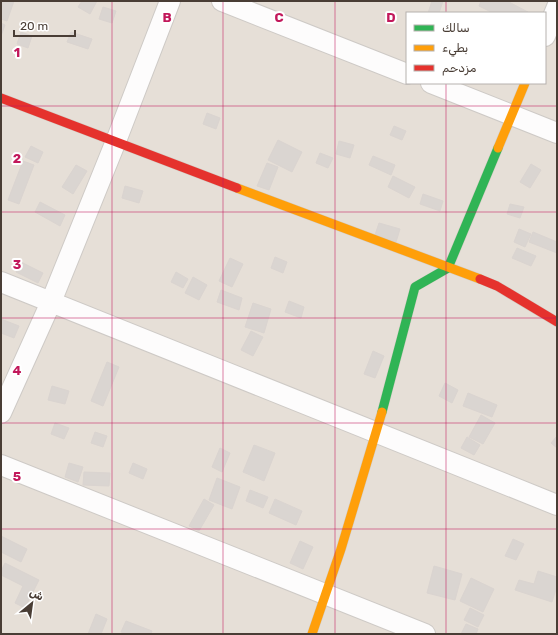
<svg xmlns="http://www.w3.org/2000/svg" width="558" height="635" font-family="Rubik,'Noto Sans Arabic',sans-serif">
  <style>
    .residential { fill: #e6dfd7; fill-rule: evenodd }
    .building { fill: #dad5d1; stroke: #dad4d0 }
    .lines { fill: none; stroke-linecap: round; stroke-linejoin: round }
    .street-casing { stroke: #cecac6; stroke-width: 22 }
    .fast-casing { stroke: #d3cbc2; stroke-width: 10 }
    .slow-casing { stroke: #d3cbc2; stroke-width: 10 }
    .jam-casing { stroke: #d3cbc2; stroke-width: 10 }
    .street { stroke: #fdfcfc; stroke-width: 20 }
    .fast { stroke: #30b455; stroke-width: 9 }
    .slow { stroke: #ff9f0a; stroke-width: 9 }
    .jam { stroke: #e5322d; stroke-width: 9 }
    .grid { fill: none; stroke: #c2185b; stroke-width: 1; stroke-opacity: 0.55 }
    .grid-label { font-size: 13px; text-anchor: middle; font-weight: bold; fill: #c2185b; stroke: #fff; stroke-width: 4; stroke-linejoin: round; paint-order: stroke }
  </style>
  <rect width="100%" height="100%" fill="#f2eeea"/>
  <path class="residential" d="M1 1H557V634H1ZM407 13H545V83H407Z"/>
  <path class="building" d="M1 1H14L7 21 1 19Z
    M82 1H97L90 14 78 7Z
    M432 1H443L439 13H428Z
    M481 1H507L528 12 493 13 479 6Z
    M103 7 116 11 112 23 99 19Z
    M1 23 5 25 1 36Z
    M21 32 32 36 28 48 17 44Z
    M71 32 92 39 88 49 67 42Z
    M207 113 220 118 216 129 203 124Z
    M394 126 406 131 402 140 390 135Z
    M278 140 302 152 292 172 268 160Z
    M339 141 354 145 350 158 336 154Z
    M31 146 43 152 38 163 25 157Z
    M320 153 333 158 328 168 316 163Z
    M373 156 395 165 391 175 369 165Z
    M23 161 34 165 19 204 8 200Z
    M267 163 278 167 269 190 257 186Z
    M531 164 541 170 530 188 520 182Z
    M76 165 87 171 73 194 62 187Z
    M393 176 415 187 409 198 388 187Z
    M125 186 143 191 139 203 122 198Z
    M423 194 443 201 440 211 420 204Z
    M40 202 65 215 60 226 35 212Z
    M510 204 524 207 520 218 507 214Z
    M379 223 400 229 396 242 375 235Z
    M519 229 531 234 525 247 514 242Z
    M533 232 557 242V253L529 242Z
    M517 248 536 256 531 266 512 258Z
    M275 257 287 262 283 273 271 268Z
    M230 258 243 264 232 287 219 281Z
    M21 262 43 273 38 283 16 272Z
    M176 272 188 279 183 288 171 282Z
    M193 277 207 285 199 300 185 293Z
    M221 290 242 298 239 310 217 302Z
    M289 301 304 307 301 318 285 312Z
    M253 303 271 309 264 333 245 327Z
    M1 319 19 326 14 338 1 333Z
    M251 331 263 337 253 356 241 350Z
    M373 351 384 356 375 378 364 374Z
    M107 362 119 367 103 406 91 401Z
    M445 383 458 390 452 403 439 396Z
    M52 386 69 391 65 404 48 400Z
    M468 393 497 405 492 417 463 406Z
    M481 415 495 423 483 444 469 437Z
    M55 423 69 428 64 439 51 434Z
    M95 432 107 436 103 447 91 443Z
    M557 436V448L551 443Z
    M467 437 480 445 474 455 461 448Z
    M254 445 275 453 264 481 243 472Z
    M220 448 230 453 222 472 212 467Z
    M69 463 83 467 78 482 65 477Z
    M133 463 147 469 143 479 129 473Z
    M84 472 110 473 109 486 83 485Z
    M217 478 240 487 232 509 209 500Z
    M250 490 268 497 263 508 246 501Z
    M204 499 214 505 199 531 189 526Z
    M275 499 302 511 296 525 269 513Z
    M1 536 27 549 21 562 1 552Z
    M513 539 524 544 516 560 505 556Z
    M300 541 313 547 303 569 290 563Z
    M5 563 39 580 25 608 15 603 23 586 1 575V571Z
    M434 566 462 574 455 600 427 593Z
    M538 571 557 577V586L552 602 515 590 519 580 534 584Z
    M471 578 494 589 483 612 460 601Z
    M470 608 484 615 478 627 464 620Z
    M96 614 107 619 101 634H88Z
    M126 621 152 631 151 634H127L121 632Z
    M466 624 478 629 476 634H461Z"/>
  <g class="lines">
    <defs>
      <path id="street" d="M222 1 407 74
        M545 36 557 7
        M431 83 557 133
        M1 282 557 505
        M1 413 51 302 116 141 170 1
        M1 465 425 634"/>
      <path id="fast" d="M382 412 415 287 448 268 498 148"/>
      <path id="slow" d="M498 148 525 83
        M237 188 480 279
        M312 634 341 549 382 412"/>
      <path id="jam" d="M1 98 237 188
        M480 279 497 286 557 322"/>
    </defs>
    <use href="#street" class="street-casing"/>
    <use href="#fast" class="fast-casing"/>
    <use href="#slow" class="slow-casing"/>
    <use href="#jam" class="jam-casing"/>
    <use href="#street" class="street"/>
    <use href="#fast" class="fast"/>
    <use href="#slow" class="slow"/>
    <use href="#jam" class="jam"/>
  </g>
  <path class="grid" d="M112 1V634M223 1V634M335 1V634M446 1V13M446 83V634M1 106H557M1 212H557M1 318H557M1 423H557M1 529H557"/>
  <g class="grid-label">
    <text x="167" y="22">B</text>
    <text x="279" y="22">C</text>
    <text x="391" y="22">D</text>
    <text x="17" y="57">1</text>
    <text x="17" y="163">2</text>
    <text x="17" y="269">3</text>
    <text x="17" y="375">4</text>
    <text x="17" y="481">5</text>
  </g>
  <rect width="558" height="635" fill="none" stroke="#493d35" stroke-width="4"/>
  <rect x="406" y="12" width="140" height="72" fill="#ffffff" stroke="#b6b1ae"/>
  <rect x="414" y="25" width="20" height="6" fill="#30b455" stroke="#b6b1ae"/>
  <text x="442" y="32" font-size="12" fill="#493d35">سالك</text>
  <rect x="414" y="45" width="20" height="6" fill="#ff9f0a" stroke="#b6b1ae"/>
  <text x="442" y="52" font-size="12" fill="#493d35">بطيء</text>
  <rect x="414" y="65" width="20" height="6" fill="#e5322d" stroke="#b6b1ae"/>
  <text x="442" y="72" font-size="12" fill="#493d35">مزدحم</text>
  <g transform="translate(32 603) rotate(29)" stroke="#ffffff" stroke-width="3" paint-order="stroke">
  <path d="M0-3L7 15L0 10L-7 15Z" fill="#493d35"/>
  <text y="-6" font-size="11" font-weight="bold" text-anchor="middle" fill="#493d35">ش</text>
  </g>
  <path d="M14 30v6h61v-6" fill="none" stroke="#493d35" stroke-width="2"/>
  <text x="20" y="30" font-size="12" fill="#493d35" stroke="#ffffff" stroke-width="3" paint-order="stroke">20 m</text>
</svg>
